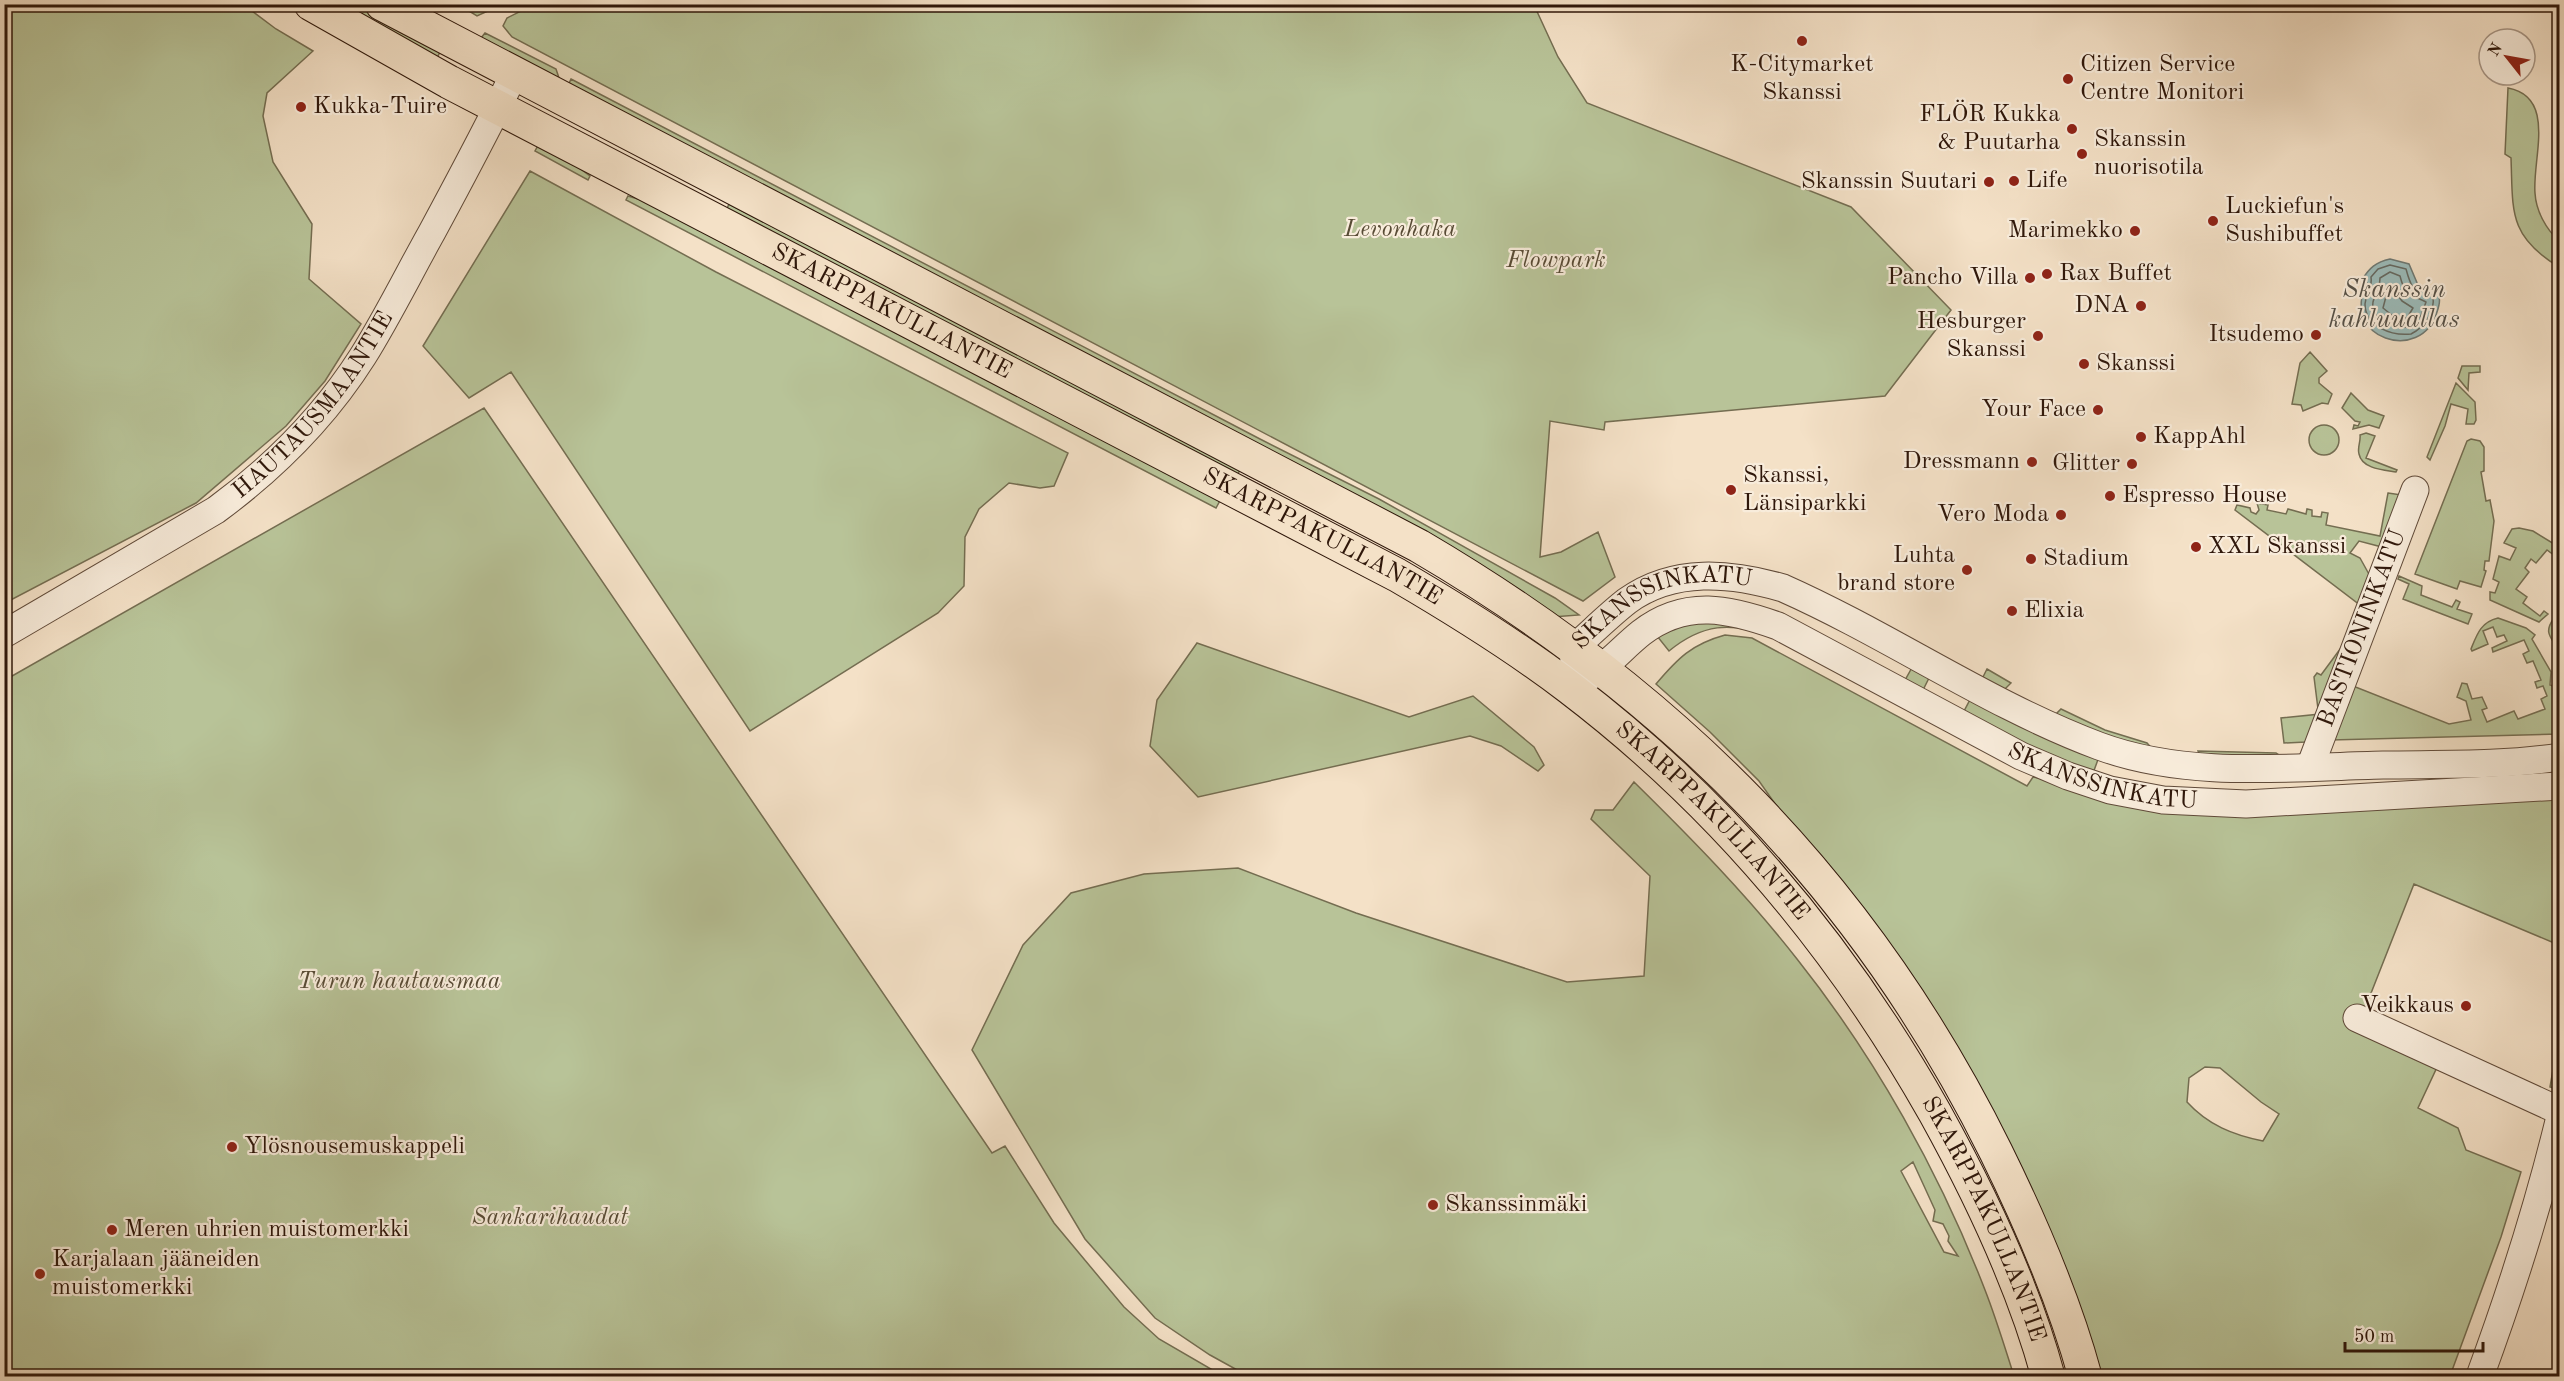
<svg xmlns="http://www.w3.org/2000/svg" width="2564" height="1381" font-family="'Old Standard TT',serif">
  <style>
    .green { fill: #b8c398; stroke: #746d51; stroke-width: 1.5; fill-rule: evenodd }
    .water { fill: #9cbcba; stroke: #707a74; stroke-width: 1.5 }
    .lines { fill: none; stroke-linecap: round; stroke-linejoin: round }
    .shore { stroke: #666a62; stroke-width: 1.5 }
    .minor-casing { stroke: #604a39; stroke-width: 29 }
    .major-casing { stroke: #2f170a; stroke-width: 35 }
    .minor { stroke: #f8ecdb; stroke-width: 27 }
    .major { stroke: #f4e1c7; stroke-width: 33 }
    .poi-dot { fill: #8f2418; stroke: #f8ecdb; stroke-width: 2 }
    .labels { text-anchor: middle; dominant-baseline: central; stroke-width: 4.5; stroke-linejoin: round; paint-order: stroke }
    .poi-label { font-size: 24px; fill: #2f170a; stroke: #f8ecdb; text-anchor: start }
    .park-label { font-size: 24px; font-style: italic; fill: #584b35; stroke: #f8ecdb }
    .street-label { font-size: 24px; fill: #2f170a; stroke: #f8ecdb }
    .water-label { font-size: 26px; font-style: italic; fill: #555148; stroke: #f8ecdb }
  </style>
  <rect width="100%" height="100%" fill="#f4e1c7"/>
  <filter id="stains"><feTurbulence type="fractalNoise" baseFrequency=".00333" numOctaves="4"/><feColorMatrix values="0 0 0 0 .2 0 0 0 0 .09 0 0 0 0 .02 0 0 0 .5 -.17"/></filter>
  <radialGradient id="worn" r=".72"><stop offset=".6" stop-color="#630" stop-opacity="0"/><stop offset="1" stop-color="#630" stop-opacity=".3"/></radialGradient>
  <path class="green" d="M5 4 244 5 276 29 313 51 267 93 263 116 273 162 312 224 309 279 361 324 325 381 286 426 196 503 5 603Z
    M535 4 1534 5 1558 57 1587 103 1851 207 1951 310 1885 396 1605 422 1604 430 1550 421 1540 557 1561 552 1598 532 1615 577 1583 601 512 37 503 26 507 18Z
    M334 5H361L442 48 435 62Z
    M459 5H501L477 16Z
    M485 33 556 69 559 78 477 43Z
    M571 79 1260 439 1379 499 1555 598 1579 615 1552 617 566 90Z
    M2508 88C2557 97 2532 159 2535 193 2536 211 2546 229 2559 241V267C2508 236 2513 211 2511 158L2505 154Z
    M541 140 590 176 588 180 535 151Z
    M530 171 716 272 1068 453 1054 486 1040 488 1009 483 979 509 965 537 964 586 938 613 750 731 511 372 469 398 423 346Z
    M628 196 678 211 1223 495 1216 508 626 200Z
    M729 204 1240 470 1235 479 725 213Z
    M2310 352 2327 371 2319 378V383L2332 394 2328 404 2322 403 2303 411 2301 405 2292 404 2300 363Z
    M2462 366H2480V372L2469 373 2468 390 2458 378Z
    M2456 383 2475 402 2476 420 2474 424H2466L2468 409 2451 404 2445 426 2430 460 2427 457Z
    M2351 393 2368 410 2384 416 2379 428 2369 425 2353 429 2354 425 2358 426 2360 422 2355 421 2342 408Z
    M484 408 992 1153 1005 1146 1054 1223 1124 1307 1159 1339 1223 1376H5V680Z
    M2309 440a15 15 0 1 1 30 0a15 15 0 1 1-30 0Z
    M2366 433 2375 436 2366 458 2397 470 2396 472C2384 470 2362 469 2359 454 2357 448 2361 441 2360 435Z
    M2471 439 2480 441 2484 447V471L2481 472 2486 501 2490 500 2494 521 2489 561H2485L2484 570 2486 571 2481 587 2460 581 2457 589 2415 574 2467 441Z
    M2388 493 2402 495 2382 547 2359 541 2350 553 2360 558 2370 576 2360 605 2235 510 2237 505 2250 508 2251 512 2256 514 2259 510 2257 503 2268 505 2267 510 2286 514 2288 509 2306 514 2307 509 2312 510V516L2321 517 2322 512 2328 513 2326 525 2380 536Z
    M2519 528 2533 531 2559 547 2558 558 2547 550 2536 563 2531 559 2525 568 2529 572 2516 589 2527 597 2523 603 2540 616 2544 611 2548 614 2539 622 2490 600V592L2495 593 2499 582 2493 579 2499 556 2510 560 2516 548 2504 543 2512 529Z
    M2399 576 2422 586 2421 595 2452 607 2456 600 2460 602 2457 609 2472 614 2468 624 2403 599 2409 584 2398 579Z
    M1724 616 1770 637C1731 621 1702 624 1669 651L1657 636 1670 628Z
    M2498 618 2526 628 2535 635 2532 639 2551 672 2550 685 2559 688V734L2331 740 2348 684 2449 724 2471 720 2466 701 2457 697 2462 683 2467 684 2472 699 2482 697 2487 708 2482 710 2487 722 2514 711 2518 719 2545 709 2541 699 2547 696 2543 686 2537 688 2535 682 2541 680 2533 661 2527 663 2523 654 2529 651 2524 640 2493 652 2492 648 2507 641 2504 635 2497 637 2493 627 2483 631 2488 644 2472 651 2471 649C2477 634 2481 622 2498 618Z
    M2554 618 2556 620 2553 626 2559 631V651C2551 637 2543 633 2554 618Z
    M1725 635 1752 638 2027 786 2033 777 2078 785 2134 801 2559 792V945L2414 884 2364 1011 2439 1063 2418 1108 2458 1128 2466 1150 2521 1172 2501 1237 2450 1376H2095L2073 1306 1795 832 1759 781 1710 732 1656 684C1678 658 1692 644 1725 635ZM2205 1067 2220 1068 2261 1102 2279 1114 2263 1141C2233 1135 2208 1125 2187 1102L2189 1078Z
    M2349 637 2318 709 2314 677 2317 673 2321 675Z
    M1197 643 1409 717 1473 696 1534 747 1544 765 1538 771 1501 746 1470 736 1198 797 1150 746 1157 700Z
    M1914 664 1931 674 1922 692 1904 682Z
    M1987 669 2011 683 2004 690 1980 683Z
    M1973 694 2100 754 2092 776 1962 715Z
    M2061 709 2105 730 2147 743 2154 751 2052 718Z
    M2321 714 2306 742 2284 743 2281 718Z
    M2198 751 2276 753 2279 755 2202 760Z
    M1634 782C1691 838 1747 895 1797 959 1875 1057 1940 1173 1985 1290 1996 1318 2005 1348 2014 1376H1248L1210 1355 1155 1318 1085 1239 972 1050 1023 945 1071 893 1144 874 1238 868 1356 913 1567 982 1644 976 1650 876 1591 819 1595 810H1613ZM1913 1162 1935 1210 1933 1221 1943 1224 1949 1236 1948 1241 1958 1256 1944 1252 1901 1171Z
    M2559 1036V1060L2554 1088 2550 1087Z"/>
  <path class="water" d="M2390 259 2409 264 2418 285 2436 289C2441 297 2440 303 2437 312 2421 365 2339 338 2367 283L2362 280C2369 268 2376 262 2390 259Z"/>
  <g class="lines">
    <path class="shore" d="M2390 265 2406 269C2415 302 2417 283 2433 296 2435 312 2425 327 2411 334 2392 336 2365 327 2365 304 2366 293 2373 288 2371 277L2378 269Z
      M2390 272 2400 276C2405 296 2410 294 2426 302L2421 316 2409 327C2396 328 2370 321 2373 302 2375 293 2380 288 2380 278Z
      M2392 288 2402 301 2413 308 2407 318 2393 316 2383 308 2388 289Z"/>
    <defs>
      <g id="minor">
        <path id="s1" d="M4 634 216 510C273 468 325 416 363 356 388 316 409 273 432 232 460 180 488 128 514 74"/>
        <path id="s2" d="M1573 669 1575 647C1592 632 1609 615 1627 601 1674 567 1731 573 1783 588 1891 636 1989 705 2099 746 2188 779 2290 767 2383 765 2441 764 2502 766 2560 757"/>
        <path id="s3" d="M1584 680C1607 667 1621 649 1641 633 1686 598 1730 609 1778 626L2021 756 2068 776 2110 790 2163 800 2246 804 2560 786"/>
        <path id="s4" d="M2310 767 2415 490"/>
        <path d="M2357 1018 2560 1111"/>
        <path d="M2480 1376C2512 1289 2538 1208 2560 1117"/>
      </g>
      <g id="major">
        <path id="s5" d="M311 4 449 82 1397 575C1457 610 1515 646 1570 688 1721 803 1842 948 1935 1113 1981 1196 2023 1284 2048 1376"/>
        <path d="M382 4 1419 546C1673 695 1865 887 1996 1152 2032 1225 2064 1299 2085 1376"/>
      </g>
    </defs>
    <use href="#minor" class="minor-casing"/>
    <use href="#major" class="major-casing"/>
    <use href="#minor" class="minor"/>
    <use href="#major" class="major"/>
  </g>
  <g class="poi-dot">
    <circle cx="1802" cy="41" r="6"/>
    <circle cx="2068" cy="79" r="6"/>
    <circle cx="301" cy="107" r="6"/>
    <circle cx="2072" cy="129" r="6"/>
    <circle cx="2082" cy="154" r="6"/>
    <circle cx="2014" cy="181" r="6"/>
    <circle cx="1989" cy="182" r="6"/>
    <circle cx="2213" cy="221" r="6"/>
    <circle cx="2135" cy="231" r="6"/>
    <circle cx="2047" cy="274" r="6"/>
    <circle cx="2030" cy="278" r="6"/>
    <circle cx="2141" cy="306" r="6"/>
    <circle cx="2316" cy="335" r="6"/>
    <circle cx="2038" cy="336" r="6"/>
    <circle cx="2084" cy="364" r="6"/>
    <circle cx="2098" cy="410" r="6"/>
    <circle cx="2141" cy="437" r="6"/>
    <circle cx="2032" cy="462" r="6"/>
    <circle cx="2132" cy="464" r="6"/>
    <circle cx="1731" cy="490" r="6"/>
    <circle cx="2110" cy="496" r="6"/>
    <circle cx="2061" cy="515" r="6"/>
    <circle cx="2196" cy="547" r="6"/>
    <circle cx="2031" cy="559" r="6"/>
    <circle cx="1967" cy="570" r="6"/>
    <circle cx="2012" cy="611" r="6"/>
    <circle cx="2466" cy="1006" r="6"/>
    <circle cx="232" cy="1147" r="6"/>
    <circle cx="1433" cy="1205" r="6"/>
    <circle cx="112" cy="1230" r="6"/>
    <circle cx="40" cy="1274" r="6"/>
  </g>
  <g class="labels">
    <g class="poi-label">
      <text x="1802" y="65" text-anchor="middle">K-Citymarket<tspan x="1802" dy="28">Skanssi</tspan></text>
      <text x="2080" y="65">Citizen Service<tspan x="2080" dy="28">Centre Monitori</tspan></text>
      <text x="313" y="107">Kukka-Tuire</text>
      <text x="2060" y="115" text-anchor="end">FLÖR Kukka<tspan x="2060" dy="28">&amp; Puutarha</tspan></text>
      <text x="2094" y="140">Skanssin<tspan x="2094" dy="28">nuorisotila</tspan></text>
      <text x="2026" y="181">Life</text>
      <text x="1977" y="182" text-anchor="end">Skanssin Suutari</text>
      <text x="2225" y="207">Luckiefun's<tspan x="2225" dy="28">Sushibuffet</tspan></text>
      <text x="2123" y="231" text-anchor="end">Marimekko</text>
      <text x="2059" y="274">Rax Buffet</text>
      <text x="2018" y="278" text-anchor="end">Pancho Villa</text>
      <text x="2129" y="306" text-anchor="end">DNA</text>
      <text x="2026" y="322" text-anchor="end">Hesburger<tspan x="2026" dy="28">Skanssi</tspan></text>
      <text x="2304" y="335" text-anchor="end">Itsudemo</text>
      <text x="2096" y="364">Skanssi</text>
      <text x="2086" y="410" text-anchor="end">Your Face</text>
      <text x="2153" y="437">KappAhl</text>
      <text x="2020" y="462" text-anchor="end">Dressmann</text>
      <text x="2120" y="464" text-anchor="end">Glitter</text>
      <text x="1743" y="476">Skanssi,<tspan x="1743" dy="28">Länsiparkki</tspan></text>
      <text x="2122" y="496">Espresso House</text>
      <text x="2049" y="515" text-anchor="end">Vero Moda</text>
      <text x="2208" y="547">XXL Skanssi</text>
      <text x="1955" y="556" text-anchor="end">Luhta<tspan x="1955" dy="28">brand store</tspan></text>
      <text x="2043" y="559">Stadium</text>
      <text x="2024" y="611">Elixia</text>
      <text x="2454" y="1006" text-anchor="end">Veikkaus</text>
      <text x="244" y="1147">Ylösnousemuskappeli</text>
      <text x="1445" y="1205">Skanssinmäki</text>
      <text x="124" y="1230">Meren uhrien muistomerkki</text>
      <text x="52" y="1260">Karjalaan jääneiden<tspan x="52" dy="28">muistomerkki</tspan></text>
    </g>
    <g class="park-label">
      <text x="1400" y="230">Levonhaka</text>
      <text x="1556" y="261">Flowpark</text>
      <text x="399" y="982">Turun hautausmaa</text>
      <text x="550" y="1218">Sankarihaudat</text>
    </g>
    <g class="street-label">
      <text stroke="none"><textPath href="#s5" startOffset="657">SKARPPAKULLANTIE</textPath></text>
      <text stroke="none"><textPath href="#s1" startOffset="390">HAUTAUSMAANTIE</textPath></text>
      <text stroke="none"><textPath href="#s5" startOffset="1143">SKARPPAKULLANTIE</textPath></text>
      <text stroke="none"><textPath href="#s2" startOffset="123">SKANSSINKATU</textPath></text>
      <text stroke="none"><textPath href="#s4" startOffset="148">BASTIONINKATU</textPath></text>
      <text stroke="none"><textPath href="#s3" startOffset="579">SKANSSINKATU</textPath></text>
      <text stroke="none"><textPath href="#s5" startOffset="1629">SKARPPAKULLANTIE</textPath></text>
      <text stroke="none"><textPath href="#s5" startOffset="2115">SKARPPAKULLANTIE</textPath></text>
    </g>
    <g class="water-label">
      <text x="2394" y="290">Skanssin<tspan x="2394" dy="30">kahluuallas</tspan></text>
    </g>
  </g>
  <rect width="2564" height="1381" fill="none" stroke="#f4e1c7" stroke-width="24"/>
  <rect x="6" y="6" width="2552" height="1369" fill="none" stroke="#2f170a" stroke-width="3"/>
  <rect x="12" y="12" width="2540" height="1357" fill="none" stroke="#2f170a" stroke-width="1.5"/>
  <g transform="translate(2507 57) rotate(301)"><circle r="28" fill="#f8ecdb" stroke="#a89787" stroke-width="1.5"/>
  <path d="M0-4.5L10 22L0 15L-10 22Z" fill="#8f2418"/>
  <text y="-9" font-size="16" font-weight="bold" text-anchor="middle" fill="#2f170a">N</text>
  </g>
  <path d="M2345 1342v9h138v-9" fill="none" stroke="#2f170a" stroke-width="3"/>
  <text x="2354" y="1342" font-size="18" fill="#2f170a" stroke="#f8ecdb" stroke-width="4.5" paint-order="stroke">50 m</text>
  <rect width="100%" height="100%" filter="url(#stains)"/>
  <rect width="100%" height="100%" fill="url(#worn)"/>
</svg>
